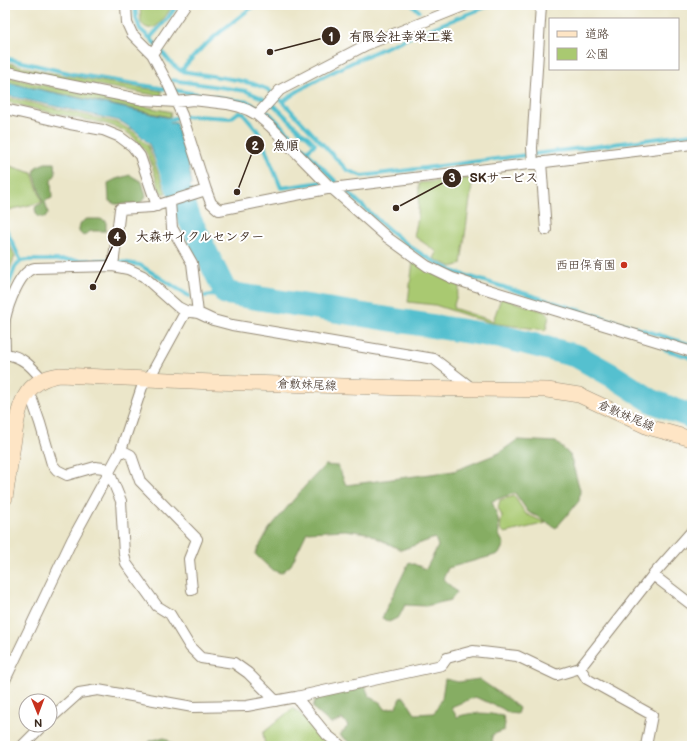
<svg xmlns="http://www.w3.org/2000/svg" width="697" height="751" font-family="'Balsamiq Sans','Klee One',sans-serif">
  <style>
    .green { fill: #a9c971; stroke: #727a48 }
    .forest { fill: #86ad63; stroke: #606c40 }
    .water { fill: #54c0cf; stroke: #487576 }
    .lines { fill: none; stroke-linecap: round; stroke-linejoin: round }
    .stream { stroke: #54c0cf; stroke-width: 4 }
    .river { stroke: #54c0cf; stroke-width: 24 }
    .street-casing { stroke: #938874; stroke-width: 12 }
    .secondary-casing { stroke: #938874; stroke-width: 16 }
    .street { stroke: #fff; stroke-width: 10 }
    .secondary { stroke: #fee5c5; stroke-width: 15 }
    .poi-dot { fill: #c8321e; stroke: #fff; stroke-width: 1.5 }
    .labels { text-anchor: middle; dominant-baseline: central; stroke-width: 4; stroke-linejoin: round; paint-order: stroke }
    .poi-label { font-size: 12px; fill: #3b2a1e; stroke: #fff; text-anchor: end }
    .street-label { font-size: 12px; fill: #3b2a1e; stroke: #fff }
    .leader { fill: none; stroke: #3b2a1e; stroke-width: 1.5 }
    .callout-dot { fill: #3b2a1e; stroke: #fff; stroke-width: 1.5 }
    .mark-label { font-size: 12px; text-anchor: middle; font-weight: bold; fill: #fff }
    .callout-label { font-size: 13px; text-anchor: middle; font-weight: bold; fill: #3b2a1e; stroke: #fff; stroke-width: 4; stroke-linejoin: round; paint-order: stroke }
  </style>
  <rect width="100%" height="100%" fill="#fff"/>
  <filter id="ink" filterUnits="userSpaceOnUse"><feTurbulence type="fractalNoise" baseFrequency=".025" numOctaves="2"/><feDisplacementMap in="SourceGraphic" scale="8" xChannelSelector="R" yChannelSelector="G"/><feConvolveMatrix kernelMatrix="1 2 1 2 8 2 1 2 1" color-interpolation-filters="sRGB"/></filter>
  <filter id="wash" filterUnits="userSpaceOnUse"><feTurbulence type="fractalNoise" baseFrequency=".012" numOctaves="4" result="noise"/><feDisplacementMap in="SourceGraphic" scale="16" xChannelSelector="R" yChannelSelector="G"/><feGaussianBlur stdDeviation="0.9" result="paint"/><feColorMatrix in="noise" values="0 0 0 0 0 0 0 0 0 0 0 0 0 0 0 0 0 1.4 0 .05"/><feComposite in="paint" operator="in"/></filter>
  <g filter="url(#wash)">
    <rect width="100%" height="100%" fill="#ebe6c9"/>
    <path class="green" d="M140 5H173C166 15 154 39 141 23Z
      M5 62 44 72 162 91 161 96 50 77 5 66Z
      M5 76 28 82 171 112 170 117 17 84 5 81Z
      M5 97 118 123 135 133 148 146 166 193 163 194 160 191C155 177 152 159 142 146 126 123 92 122 67 116 47 112 26 107 5 101Z
      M5 157 7 165 32 173 42 202 9 210 5 208Z
      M473 178 461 264 452 267 434 259 437 252 414 236 418 218 419 183Z
      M5 235 15 256 5 280Z
      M413 261 460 285 453 308 493 321 501 298 546 312 549 316 546 330 490 323 435 305 408 302Z
      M514 496 526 514 546 523 505 533 500 529 502 516 498 508 500 500Z
      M293 708 338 746H265L263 733Z"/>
    <path class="forest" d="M45 163H55L56 174 51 180 52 198 45 201 48 213 45 218 37 216 35 209 36 206 43 203 34 173 36 167Z
      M130 175 142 182 146 196 140 204H115L109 201 108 183 116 179Z
      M87 219H100L106 221V231H91L83 236 79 232C79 225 80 222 87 219Z
      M517 440 556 442 570 455 580 490 579 501 556 528 540 518 528 512 515 493 492 501 498 519 499 535 504 544 499 554 448 568 443 579 457 592 451 600 426 606 405 605 399 617 389 622 382 618 409 562 426 569 438 546 435 538 401 550 367 533 345 530 307 532 291 565 281 573 272 570 255 554 269 529 306 485 325 465 338 466 346 485 454 471 499 453Z
      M445 679 458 682 479 679 508 699 519 708 517 714 509 713 501 708 475 697 451 707 457 717C473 711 487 713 503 716L505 723 504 730 492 735 493 746H354L340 735 348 726 343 719 331 724 316 711 313 707 316 697 365 686 369 696 381 703 385 709 396 707 400 698 404 697 415 714 434 713 442 698Z
      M165 738 175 746H146L151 740Z"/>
    <path class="water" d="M5 82 170 118V123H177L179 136 188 162 192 185 168 191 149 144 137 132 120 121 5 95Z"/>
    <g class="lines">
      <path class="stream" d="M135 5 136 18 140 29 151 39 172 64 181 71 237 80 254 84 267 89 283 102 347 170 362 176 692 134
        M412 5 419 11
        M150 38 168 18 177 5
        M5 58 73 74 248 102 270 114 336 182
        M181 71C202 44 228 26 255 5
        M172 80 246 91 260 97 275 106 301 132 306 135 315 144 307 151
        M283 102C302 86 325 76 347 65 394 42 443 24 491 5
        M165 121 175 118 194 116 231 118 239 112 243 113 258 131 281 188 322 182
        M348 192C374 217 401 243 433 261 440 265 448 268 455 272L692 345
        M5 227 21 261
        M5 295 15 267 21 261 27 260H109L140 265 189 296
        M205 296 226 293
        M664 349 692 358"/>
      <path class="river" d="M167 158 189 218 226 293 507 338 577 356 613 376 652 401 692 417"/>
    </g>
  </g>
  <g filter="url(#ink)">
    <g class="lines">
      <defs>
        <path id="street" d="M126 5 127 23 132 34 152 54 168 84 182 115 206 190 211 203 219 210 332 188 692 144
          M152 54 185 5
          M5 71 34 78 144 100 176 102 193 100 227 104 240 107 248 110 257 115 271 127 327 184 388 238 427 266 452 278 476 286 692 352
          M5 109 70 124 103 130 120 137 132 146 140 156 157 206
          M257 115 280 90 366 45 466 5
          M541 162 546 230
          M533 163 532 148 541 5
          M170 202 172 228 192 263 198 313
          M113 266 120 209 152 207 206 190
          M5 354C5 343 4 330 5 319 8 305 20 270 35 268L113 266 128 269 143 276 178 307 186 311 198 313 213 320 232 325 434 359 473 389
          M5 354C22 356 31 366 42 379
          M28 392 32 400 40 423 52 464 57 470 67 475 95 467 104 468 109 472 121 501 124 554 126 563 157 606 170 614 190 647 201 658 234 663 248 673 276 701
          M121 450 131 455 140 481 197 539 189 559 192 590
          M653 575 692 605
          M580 668 587 679 652 715 646 746
          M5 680 72 540 121 450 142 387 152 373 186 311
          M296 697 327 735 341 746
          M50 719 79 693 98 690 193 707 247 706 296 697 442 665 447 658 473 651 517 656 557 675 580 668 653 575 692 531
          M22 746 43 725"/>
        <path id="secondary" d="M5 498C8 480 10 463 13 445 18 412 20 380 60 375L213 382 407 388 547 390 579 395 648 427 692 439"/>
      </defs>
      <use href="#street" class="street-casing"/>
      <use href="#secondary" class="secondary-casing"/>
      <use href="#street" class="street"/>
      <use href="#secondary" class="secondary"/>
    </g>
  </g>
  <circle class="poi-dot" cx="624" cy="265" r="4"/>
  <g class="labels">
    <g class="poi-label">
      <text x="616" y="265">西田保育園</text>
    </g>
    <g class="street-label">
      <text transform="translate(307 385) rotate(2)">倉敷妹尾線</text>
      <text transform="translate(626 416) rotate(23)">倉敷妹尾線</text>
    </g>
  </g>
  <path class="leader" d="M270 52L331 36M237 192L255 145M396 208L452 178M93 287L117 237"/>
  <g class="callout-dot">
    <circle cx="270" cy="52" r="4"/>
    <circle cx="237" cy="192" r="4"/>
    <circle cx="396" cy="208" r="4"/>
    <circle cx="93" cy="287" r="4"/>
    <circle cx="331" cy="36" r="10"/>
    <circle cx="255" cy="145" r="10"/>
    <circle cx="452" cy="178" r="10"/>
    <circle cx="117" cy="237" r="10"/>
  </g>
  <g class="mark-label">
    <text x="331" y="41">1</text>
    <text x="255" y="150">2</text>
    <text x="452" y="182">3</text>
    <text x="117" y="241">4</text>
  </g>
  <g class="callout-label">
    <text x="401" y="41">有限会社幸栄工業</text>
    <text x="286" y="150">魚順</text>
    <text x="504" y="182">SKサービス</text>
    <text x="200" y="241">大森サイクルセンター</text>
  </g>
  <rect width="697" height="751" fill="none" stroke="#fff" stroke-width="20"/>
  <rect x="549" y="18" width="130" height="52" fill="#ffffff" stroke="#b1aaa5"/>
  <rect x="557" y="31" width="20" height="6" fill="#fee5c5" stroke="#b1aaa5"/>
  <text x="585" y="38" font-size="12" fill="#3b2a1e">道路</text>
  <rect x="557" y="48" width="20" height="12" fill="#a9c971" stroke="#b1aaa5"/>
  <text x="585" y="58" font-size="12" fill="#3b2a1e">公園</text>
  <g transform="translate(38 713) rotate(179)"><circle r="19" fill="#ffffff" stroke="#b1aaa5"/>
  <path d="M0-3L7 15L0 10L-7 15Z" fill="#c8321e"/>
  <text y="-6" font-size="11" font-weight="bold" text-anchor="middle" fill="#3b2a1e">N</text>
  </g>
</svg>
